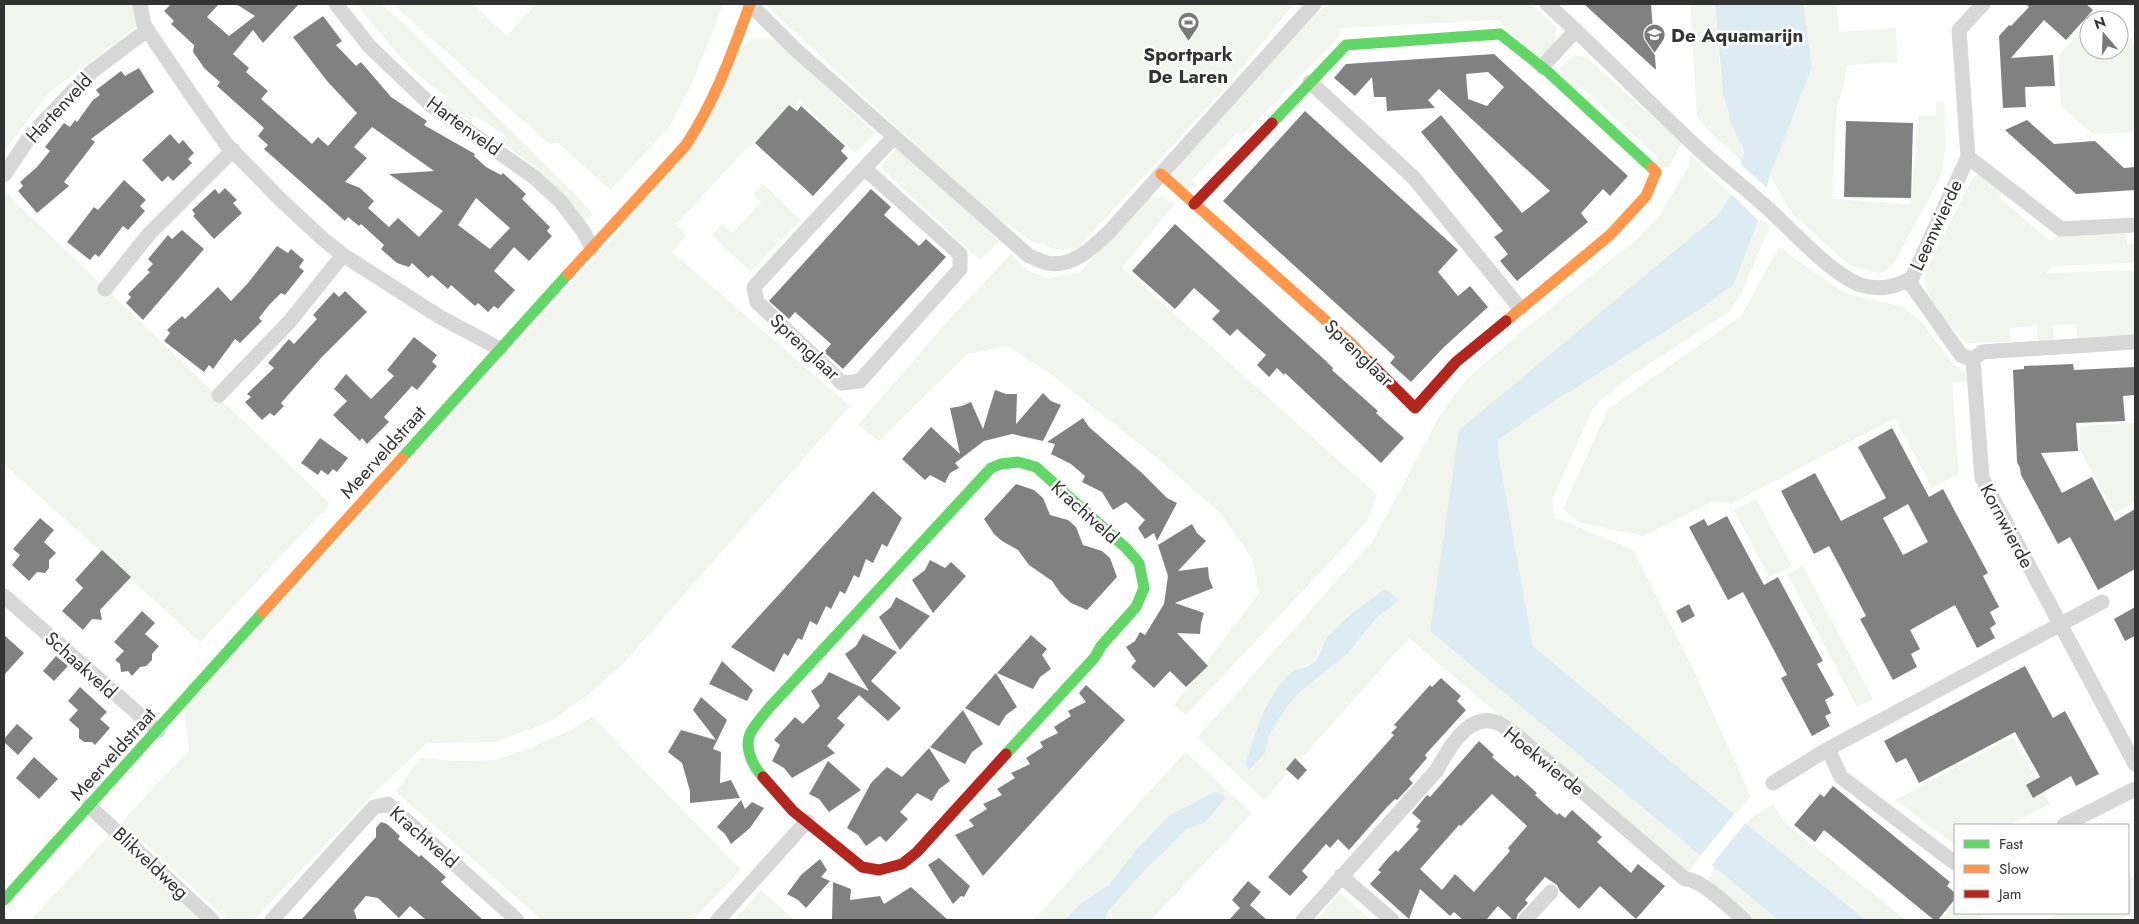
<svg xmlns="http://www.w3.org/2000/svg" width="2139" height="924" font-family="Jost,sans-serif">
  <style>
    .green { fill: #f1f5ed; fill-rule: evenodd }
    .water { fill: #ddebf3 }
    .pier { fill: #fff }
    .building { fill: #818181; fill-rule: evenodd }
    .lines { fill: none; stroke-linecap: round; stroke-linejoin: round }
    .street { stroke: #d7d7d7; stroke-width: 15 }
    .fast { stroke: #63d668; stroke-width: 11 }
    .slow { stroke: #ff974d; stroke-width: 11 }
    .jam { stroke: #b3261e; stroke-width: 11 }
    .labels { text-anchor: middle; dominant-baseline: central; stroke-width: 5; stroke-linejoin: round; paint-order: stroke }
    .poi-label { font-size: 19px; font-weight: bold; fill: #333; stroke: #fff; text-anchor: start }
    .street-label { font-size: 19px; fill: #333; stroke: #fff }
  </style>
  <rect width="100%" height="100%" fill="#fff"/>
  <path class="green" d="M4 4H136L137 26 49 93 4 151Z
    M357 4H381L404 24 577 196 593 214 585 222 535 166 500 142 506 136 474 115 471 121 442 104 447 97C411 74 383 37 357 4Z
    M393 4H473L507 36 536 4H723L694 79 669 128 610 190 558 143 549 144Z
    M768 4H1294L1227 86 1078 248 1059 250 1033 242 983 208 768 7Z
    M1329 4H1531L1556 27 1555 44 1543 55 1534 56 1498 20 1340 28 1339 37 1241 136 1238 132 1193 179 1197 187 1184 188 1175 180 1174 167 1318 12Z
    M1690 4H1715C1719 43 1718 85 1731 122 1736 136 1745 147 1742 162L1706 128 1697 117Z
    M1802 4H1837L1839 32 1896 28 1897 62 1847 65 1844 84 1837 107 1832 199 1911 204 1918 116H1936V102H1944L1946 145 1941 176 1894 263 1886 271 1878 273 1849 265 1792 214 1770 175 1789 125Z
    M2089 22V50H2119V29L2135 44V132L2093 134 2061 106 2058 56Z
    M755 38 775 39 875 133 855 153 800 101 745 150 675 225 686 235 672 252 850 406 622 665 589 694 551 721 496 742 427 743 375 792 254 920H227L122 822 189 750 184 709 617 234 745 44Z
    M1573 55 1586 57 1681 143 1669 168 1656 166 1657 157 1581 86 1575 91 1564 79 1559 68Z
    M898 147 999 241 980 260 880 167Z
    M1690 155 1731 195 1718 215 1459 431 1430 631 1701 856 1686 875 1409 638 1264 800 1198 737 1374 539 1440 415 1466 380 1516 336 1638 238 1659 216 1689 166ZM1385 589 1399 600 1378 616 1348 653 1299 693 1286 708 1268 735 1265 753 1249 770 1245 764C1257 730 1271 673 1312 664 1317 657 1320 647 1326 641 1341 620 1363 603 1385 589Z
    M1980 174 2003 191 1999 197 2050 241 2060 234 2126 230 2127 244H2135V263L2052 266 2046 273 2135 270V337L2077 338 2076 324 2053 325 2054 339 2038 341 2037 326 2010 328 2011 342 1967 343C1953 329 1926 301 1925 280 1925 275 1928 269 1929 264L1973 177Z
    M763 184 801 220 751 272 712 235 722 224 732 233 761 202 753 194Z
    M4 191 330 504 200 642 4 464Z
    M1161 196 1175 204 1122 267 1377 495 1367 521 1344 547 1186 715 1174 705 1259 593 1252 558 1221 514 1167 466 1052 375 1007 346 967 354 879 441 858 425 952 316 1011 254 1028 271 1048 278 1079 273 1148 198Z
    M1759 218 1770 226 1741 294 1730 311 1628 378 1602 399 1592 410 1552 500 1554 517 1633 550 1693 669 1751 797 1735 815 1533 646 1498 452 1497 440 1542 409 1705 306 1734 284Z
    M1779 247 1844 293 1904 307 1919 319 1952 362 1965 373 1968 382 1952 383 1959 474 1932 488 1895 418 1731 504 1713 501 1643 536 1580 523 1563 509 1608 409 1741 316Z
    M2135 423V502L2115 513 2080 450V426Z
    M1756 499 1792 566 1769 577 1734 510Z
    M1803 566 1873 699 1857 707 1787 574Z
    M592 717 741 870 693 920H542L396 792 420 758 456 761 495 760 535 746 569 731Z
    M2013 737 2050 804 2009 825H1955V845L1895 800Z
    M1185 752 1252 813 1151 920H1105L1108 911 1145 870 1187 829 1204 823 1226 798 1214 792 1193 805 1137 849 1109 885 1081 903 1065 920H1034Z
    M1773 804 1784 822 1906 920H1866L1746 824 1751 818Z
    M110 834 205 920H31Z
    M1714 867 1778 920H1751L1707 885Z
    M2135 875V912L2119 920H2046L2060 913H2128V879Z
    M761 890 794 920H734Z
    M1340 893 1371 920H1316Z
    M1955 903V913H1980L1984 920H1940Z"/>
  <path class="water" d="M1715 4H1803L1812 67 1770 175 1759 218 1734 284 1705 306 1542 409 1498 440V452L1533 646 1735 815 1866 920H1778L1430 631 1459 430 1718 215 1731 195 1744 152 1731 123 1723 93Z
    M1385 589 1400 600 1378 616 1348 653 1299 693 1286 708 1269 735 1265 753 1249 770 1245 764C1256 732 1265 696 1291 673 1297 668 1306 668 1312 664 1319 659 1322 645 1327 638 1343 619 1364 603 1385 589Z
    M1214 792 1223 795 1226 798 1204 823 1187 829 1145 870 1108 911 1105 920H1065L1081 903 1109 885 1137 849 1169 816Z"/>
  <path class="pier" d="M1739 163 1769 190 1760 222 1729 192Z
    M1736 812 1747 821 1711 866 1700 856Z"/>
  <path class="building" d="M171 4H219L207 17 229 36 255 16 236 4H299L263 43 253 30 233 54 249 68 246 72 268 91 261 99 312 144 318 137 328 146 357 113 327 81 293 37 323 16 342 41 336 45 356 66 361 62 391 97 427 121 424 125 475 154 474 156 486 167 501 175 503 173 526 194 522 199 550 227 547 231 552 236 529 261 514 247 494 271 515 290 498 309 494 306 488 312 478 303 475 306 451 285 448 289 432 275 428 278 412 263 409 267 397 263 381 249 384 245 361 224 359 226 348 217 345 221 264 149 268 145 258 136 264 128 217 86 220 82 205 69 193 52 194 45 171 24 174 21 164 11ZM372 127 434 171 389 174 443 211 419 237 398 218 389 227 368 208 374 201 360 188 345 182 367 158 354 147ZM476 198 510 228 490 249 458 225Z
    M1584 4H1651L1656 70Z
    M2026 4H2086L2093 10 2066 40 2044 20 2011 58 2053 55 2055 86 2025 87 2026 107 2003 108 1999 36 2009 25 2011 26 2029 7Z
    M1494 54 1628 176 1610 196 1603 189 1581 213 1588 222 1517 281 1500 261 1508 254 1494 237 1503 231 1421 132 1441 115 1522 213 1550 191 1439 89 1428 100 1435 108 1387 111 1386 97H1374L1372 77 1355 96 1334 78 1346 64ZM1488 72 1504 87 1487 106 1468 99 1466 74Z
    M139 68 154 92 91 139 95 142 64 182 69 186 37 213 18 191 23 186 20 182 37 167 50 151 45 147 64 123 70 127 75 120 77 122 93 100 100 95 96 90 121 71 125 76Z
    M789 105 797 111 801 106 845 146 841 151 848 158 813 196 755 143Z
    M1305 111 1458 250 1438 272 1458 296 1470 286 1488 307 1443 348 1411 382 1390 363 1395 357 1223 201Z
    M2027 120 2054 144 2095 141 2124 168 2135 167V190L2076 194 2005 130Z
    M1846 121 1913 123 1911 198 1844 197Z
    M170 134 179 144 183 140 194 153 188 159 192 163 173 181 168 176 162 182 142 160Z
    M124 180 146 200 140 206 145 211 128 230 123 226 99 257 95 254 90 260 67 242 94 207 98 210Z
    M225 188 237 200 233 203 242 213 214 239 193 216 195 214 192 210 215 189 219 194Z
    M871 189 891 207 884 215 919 246 926 239 946 257 843 369 824 352 831 344 795 312 789 319 769 301Z
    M1175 224 1326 361 1333 368 1332 370 1378 411 1376 413 1404 438 1381 463 1285 373 1284 375 1277 368 1269 377 1257 365 1266 355 1237 329 1230 336 1212 319 1220 311 1194 288 1175 309 1132 271Z
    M182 230 204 249 143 320 126 303 131 297 128 294 150 272 147 270 153 264 148 259 168 235 172 239Z
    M277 246 288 253 291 249 304 260 299 267 304 271 285 295 281 293 269 305 259 318 262 321 240 343 235 339 213 369 209 365 204 372 164 341 170 333 167 330 182 316 185 319 218 287 231 301 248 283Z
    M345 291 367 312 321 358 281 403 284 406 274 416 270 413 262 420 245 402 251 397 247 394 274 368 268 363 289 339 294 344 317 319 313 315 334 292 339 297Z
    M414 337 437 355 432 362 437 366 417 390 412 386 384 417 389 422 367 444 362 438 360 441 333 415 347 401 334 389 346 374 371 399 394 376 387 370Z
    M2073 364 2074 370 2135 367V395L2123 396 2125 421 2076 423 2078 451 2041 453 2062 493 2092 477 2115 521 2135 509V569L2098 590 2070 537 2058 544 2021 475 2020 468 2017 462 2013 370 2024 369V366Z
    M995 390 1006 394H1017L1016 424 1043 393 1051 401 1061 405 1043 441 1012 434 984 441 955 463 959 468 950 473 945 483 930 475 925 480 902 459 931 427 960 454 950 408 962 406 971 402 983 429Z
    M1083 418 1089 427 1142 473 1167 498 1177 503 1157 541 1154 533 1145 539 1138 528 1145 520 1126 502 1113 510 1102 492 1082 482 1085 476 1071 464 1051 454 1055 444 1047 442Z
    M1892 428 1929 497 1943 489 1988 573 1983 576 1999 607 1990 612 1996 624 1990 628 1995 638 1977 648 1955 605 1910 630 1920 649 1911 654 1917 667 1893 680 1860 619 1866 616 1829 546 1814 554 1781 491 1815 473 1841 521 1886 498 1858 447ZM1908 504 1928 542 1903 555 1883 518Z
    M320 438 348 458 337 472 333 469 328 475 321 470 318 475 301 463Z
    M1016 484 1034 490 1043 498 1050 515 1068 520 1076 527 1083 545 1102 551 1110 558 1117 577 1087 610 1071 603 1061 594 1052 581 1029 565 1018 550 1002 541 994 534 984 519Z
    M873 491 902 518 887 547 882 544 873 563 866 559 859 578 854 575 845 594 840 591 831 609 826 606 817 625 810 621 802 640 798 638 788 656 784 653 774 672 731 647Z
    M1727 516 1764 585 1778 577 1823 661 1817 664 1834 695 1825 700 1831 713 1825 716 1830 726 1812 736 1781 678 1787 675 1743 592 1728 600 1689 527 1704 519 1708 526Z
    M40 518 54 530 44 542 56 553 49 560V568L45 573 37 572 29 581 12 565 20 555 13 549Z
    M1192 524 1197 533 1206 541 1178 571 1208 567 1209 578 1213 588 1175 603 1204 613 1201 623 1200 634 1177 633 1208 666 1186 687 1170 671 1154 688 1131 667 1136 661 1126 647 1135 641 1140 632 1145 635 1164 604 1168 576 1158 545Z
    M102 550 131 577 100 610 102 620 92 619 83 630 62 611 83 588 75 580Z
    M930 560 945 568 951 562 966 576 933 613 912 580 925 570Z
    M896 597 930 616 900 650 879 617 891 607Z
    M1689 604 1695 616 1682 623 1676 611Z
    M2135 607V636L2125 641 2114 619Z
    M142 611 155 623 145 634 159 646 152 654V660L146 666 140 667 132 676 128 671 121 672 120 664 115 660 124 651 114 642Z
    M863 634 897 652 871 681 901 708 888 721 859 695 837 718 845 725 827 746 835 753 792 778 784 768 772 761 780 745 774 740 795 717 803 724 820 706 811 691 822 683 829 672 869 691 845 654 856 646Z
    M4 635 24 653 4 675Z
    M1031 635 1047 649 1042 655 1051 669 1040 677 1033 689 997 673Z
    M56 656 68 666 54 681 43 671Z
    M722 661 753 690 747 701 709 684Z
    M2025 666 2053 718 2065 711 2099 774 2076 786 2071 776 2033 798 2026 785 2040 777 2015 732 1919 783 1906 758 1896 763 1884 741Z
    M996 673 1017 707 1006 715 999 726 965 708Z
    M1441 678 1461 696 1457 701 1466 710 1425 755 1427 758 1409 779 1413 783 1397 800 1395 799 1387 807 1349 850 1338 839 1330 848 1326 844 1302 871 1308 877 1290 896 1268 877 1394 735 1391 733 1397 727 1394 725 1430 685 1432 687Z
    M1086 685 1125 720 983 876 955 835 974 826 969 820 987 809 983 804 1002 795 997 789 1015 778 1011 773 1030 764 1026 758 1043 747 1040 742 1058 733 1054 727 1071 716 1068 711 1086 702 1079 693Z
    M80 687 107 712 100 719 110 728 95 745 92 742H84L79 738V729L69 720 78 710 68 701Z
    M701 697 727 720 713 749 721 752 720 783 731 780 740 798 690 803V791L682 763 668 752 681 730 716 740 693 710Z
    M963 710 983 744 972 752 965 764 930 747Z
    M17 724 33 738 18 755 4 742V739Z
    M1479 741 1494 755 1492 757 1515 777 1517 775 1537 793 1535 795 1557 815 1559 813 1565 818 1572 810 1602 837 1597 842 1631 873 1638 864 1665 886 1636 919 1600 886 1579 909 1560 891 1557 885 1545 877 1525 900 1528 903 1518 914 1516 920H1513L1498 906 1486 920H1463L1454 912 1450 916 1420 889 1409 919 1370 884 1381 872 1378 870 1388 858 1396 850 1398 852 1419 829 1416 827 1421 821 1412 813 1427 795 1430 797ZM1492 794 1527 826 1508 848 1510 851 1474 892 1455 874 1442 890 1420 869 1459 825 1461 826Z
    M929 748 950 781 939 789 932 801 917 793 900 812 908 819 886 842 880 836 866 846 858 835 847 828 871 783 887 767 902 777Z
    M34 757 58 779 39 799 16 778Z
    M1295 758 1307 770 1298 780 1286 769Z
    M828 761 861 790 829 812 819 799 809 794Z
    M1833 786 1950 882 1947 886 1955 893V899L1938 920H1934L1824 830 1815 842 1794 825 1820 794 1824 797Z
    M741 800 745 809 752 802 764 808 750 828 731 844 725 834 717 827Z
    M381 822 387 824 400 836 398 839 419 857 421 855 446 877 441 882 483 920H426L410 906 399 918 378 898 366 896 354 910 357 920H301L376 837V828Z
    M939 858 970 886 964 897 961 896 953 904 928 865Z
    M820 859 827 870 821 877 830 881 806 908 798 900 787 894 801 875Z
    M1248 881 1261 892 1250 905 1267 920H1229L1240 908 1232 900Z
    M833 882 851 889 850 900 880 896 884 904 911 887 948 920H832Z"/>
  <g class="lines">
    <path class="street" d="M140 4 144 25 192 96 226 144 282 201 324 240 343 255 440 317 500 349
      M336 4 370 47 431 105 534 177 561 202 583 231 592 248
      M750 4 795 49 1029 256C1035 258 1041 262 1047 263 1073 268 1093 247 1109 232L1314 4
      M1547 4C1596 48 1642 96 1690 141 1716 166 1746 188 1773 213 1794 233 1834 276 1861 285 1879 291 1896 287 1912 278L1968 157 1959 30 1983 4
      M1542 67 1576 30
      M1310 82 1413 177 1520 308
      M1968 157 2061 229 2135 225
      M864 168 960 254V269L860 381 842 383 757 302 754 287C801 236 847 186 894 137
      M4 175 31 135 90 73 147 30
      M1908 280 1961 355 1973 360
      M105 289 149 234 233 150
      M2135 342 1982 352 1973 360 1982 478 2135 764
      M219 395 290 321 343 255
      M4 596 158 731
      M1773 783 1828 749
      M89 806 212 920
      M2064 825 2135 789
      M1955 863 1841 777 1828 749 2102 602
      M1341 876 1392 920
      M272 920 374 807 388 804 517 920
      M718 920 807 821
      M1303 920 1437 770C1448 749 1469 711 1498 723 1504 726 1510 730 1515 734L1685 879C1702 879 1731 909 1744 920
      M1525 920 1551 892"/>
    <path class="fast" d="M1272 123 1346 45 1500 34 1548 72 1652 168
      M402 458 568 274
      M1006 754 1095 657 1101 646 1136 607 1144 588 1139 563 1126 548 1036 467 1018 462
      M763 777C753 766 744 749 750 734 754 725 763 716 769 708L991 468 1001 464 1018 462
      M4 900 263 612"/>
    <path class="slow" d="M1161 174 1350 342 1368 361
      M568 274 686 145C715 101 732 53 750 4
      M1506 321 1610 235 1646 196 1656 172 1652 168
      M263 612 402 458"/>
    <path class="jam" d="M1194 204 1272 123
      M1368 361 1415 408 1456 362 1506 321
      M763 777 793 811 862 867 879 870 902 864 917 852 1006 754"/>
  </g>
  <defs>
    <symbol id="stadium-pin" viewBox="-11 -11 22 30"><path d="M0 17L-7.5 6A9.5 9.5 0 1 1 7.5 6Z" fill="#7a7a7a" stroke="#fff"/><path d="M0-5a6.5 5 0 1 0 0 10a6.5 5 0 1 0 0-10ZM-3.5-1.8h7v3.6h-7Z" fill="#fff"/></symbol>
    <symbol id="school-pin" viewBox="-11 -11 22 30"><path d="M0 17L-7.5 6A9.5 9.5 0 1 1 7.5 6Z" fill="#7a7a7a" stroke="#fff"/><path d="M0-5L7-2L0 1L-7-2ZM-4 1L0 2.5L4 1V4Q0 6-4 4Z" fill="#fff"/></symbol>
  </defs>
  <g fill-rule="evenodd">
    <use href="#stadium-pin" x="1176" y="10" width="25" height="34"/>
    <use href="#school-pin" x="1642" y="22" width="25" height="34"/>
  </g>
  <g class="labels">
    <g class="poi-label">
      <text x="1671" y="35">De Aquamarijn</text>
      <text x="1188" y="54" text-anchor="middle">Sportpark<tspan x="1188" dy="22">De Laren</tspan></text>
    </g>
    <g class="street-label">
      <text transform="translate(59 108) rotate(-47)">Hartenveld</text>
      <text transform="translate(464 126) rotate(36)">Hartenveld</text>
      <text transform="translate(1936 225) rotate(-65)">Leemwierde</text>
      <text transform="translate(805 347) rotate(43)">Sprenglaar</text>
      <text transform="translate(1359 353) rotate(44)">Sprenglaar</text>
      <text transform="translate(383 452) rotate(-48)">Meerveldstraat</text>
      <text transform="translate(1085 512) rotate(42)">Krachtveld</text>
      <text transform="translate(2007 526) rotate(62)">Kornwierde</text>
      <text transform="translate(81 665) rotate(42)">Schaakveld</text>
      <text transform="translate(113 754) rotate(-48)">Meerveldstraat</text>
      <text transform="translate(1544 761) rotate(39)">Hoekwierde</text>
      <text transform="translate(424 837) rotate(41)">Krachtveld</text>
      <text transform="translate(151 863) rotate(43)">Blikveldweg</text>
    </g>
  </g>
  <rect width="2139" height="924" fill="none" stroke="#333333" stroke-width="10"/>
  <rect x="1954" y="824" width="175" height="90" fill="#ffffff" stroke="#adadad"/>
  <rect x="1964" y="840" width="25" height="8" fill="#63d668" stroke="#adadad"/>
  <text x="1999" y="849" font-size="15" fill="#333333">Fast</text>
  <rect x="1964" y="865" width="25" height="8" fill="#ff974d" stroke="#adadad"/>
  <text x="1999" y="874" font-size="15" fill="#333333">Slow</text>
  <rect x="1964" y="890" width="25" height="8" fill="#b3261e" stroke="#adadad"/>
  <text x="1999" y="899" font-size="15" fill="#333333">Jam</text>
  <g transform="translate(2104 35) rotate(341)"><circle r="24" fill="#ffffff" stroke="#adadad"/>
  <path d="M0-4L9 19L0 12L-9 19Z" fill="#7a7a7a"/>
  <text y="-8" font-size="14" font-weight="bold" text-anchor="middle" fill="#333333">N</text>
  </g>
</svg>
